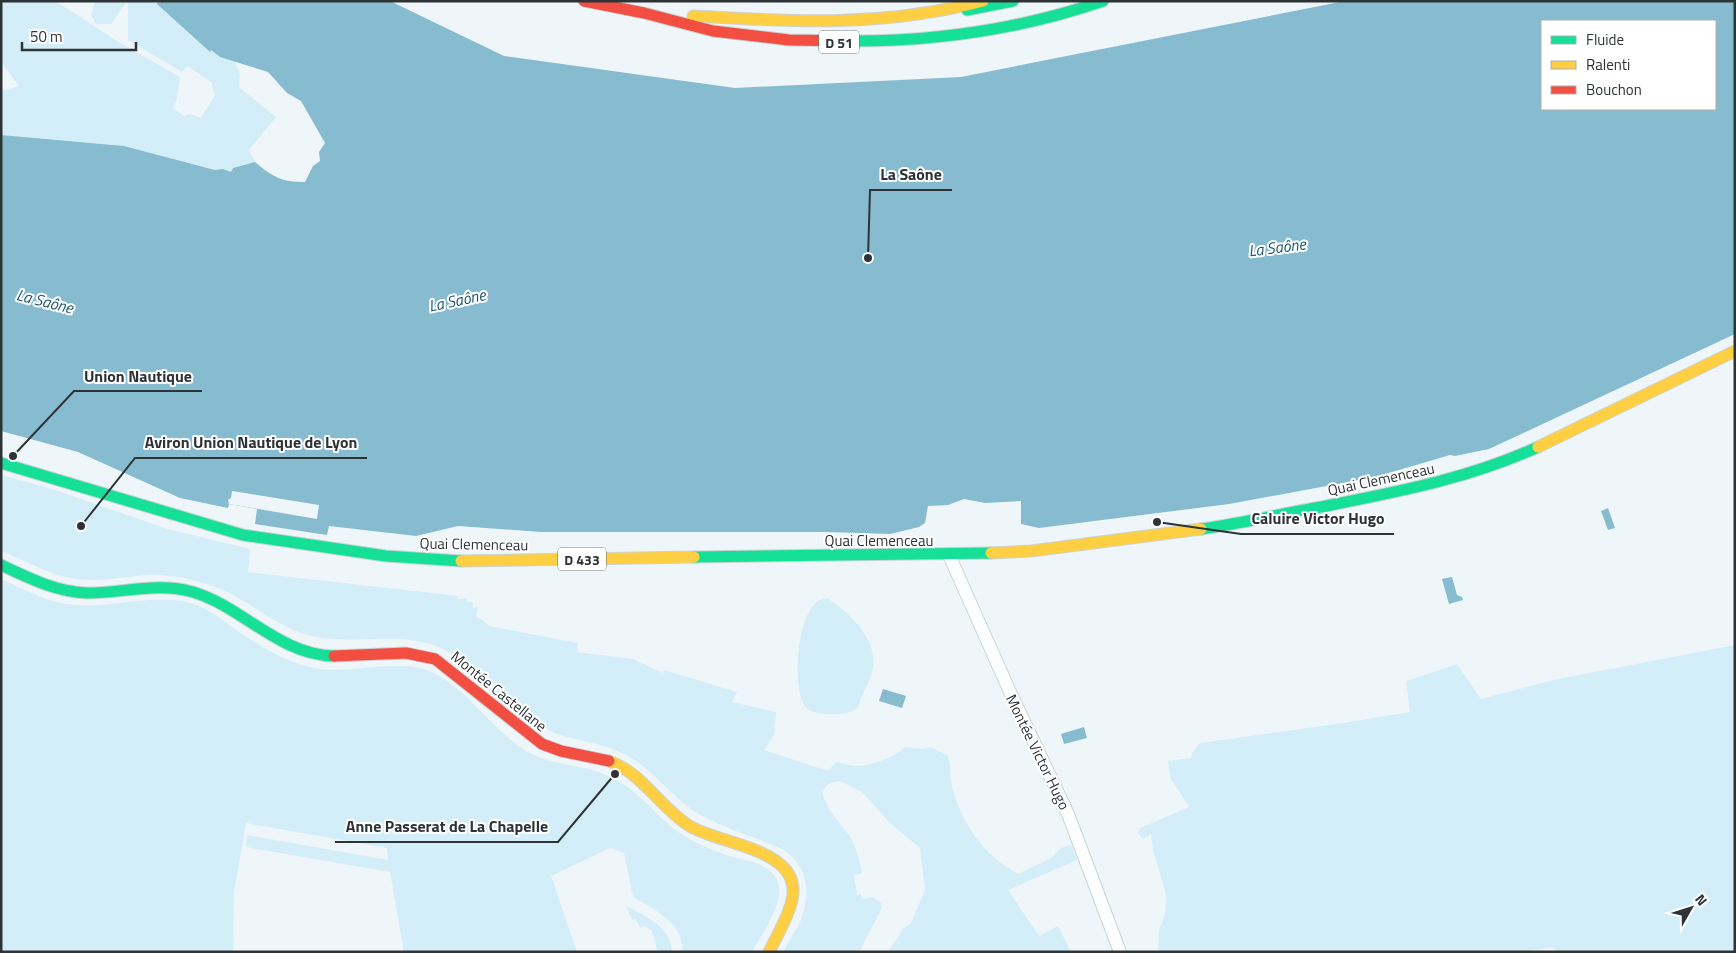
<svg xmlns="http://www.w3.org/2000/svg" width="1736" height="953" font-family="'Titillium Web',sans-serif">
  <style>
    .green { fill: #d4eef9 }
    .water { fill: #87bcd0; fill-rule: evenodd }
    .pier { fill: #eef6f9 }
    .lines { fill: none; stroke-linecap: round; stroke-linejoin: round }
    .street-casing { stroke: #ccd3d5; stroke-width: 14 }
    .fast-casing { stroke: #ccd3d5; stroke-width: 13 }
    .slow-casing { stroke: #ccd3d5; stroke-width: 13 }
    .jam-casing { stroke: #ccd3d5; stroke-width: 13 }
    .street { stroke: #fcfefe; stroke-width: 12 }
    .fast { stroke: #16e098; stroke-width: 11 }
    .slow { stroke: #ffcf43; stroke-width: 11 }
    .jam { stroke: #f24e42; stroke-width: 11 }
    .labels { text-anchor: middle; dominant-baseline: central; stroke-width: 4; stroke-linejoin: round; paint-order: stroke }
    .shield { fill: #fff; stroke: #6d7072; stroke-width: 1 }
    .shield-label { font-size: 14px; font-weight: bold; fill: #2e3336 }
    .street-label { font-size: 15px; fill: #2e3336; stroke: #fff }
    .water-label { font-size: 16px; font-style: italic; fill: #195468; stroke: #fff }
    .leader { fill: none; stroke: #2e3336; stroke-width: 2 }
    .callout-dot { fill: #2e3336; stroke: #fff; stroke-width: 2 }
    .callout-label { font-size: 16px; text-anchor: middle; font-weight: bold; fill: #2e3336; stroke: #fff; stroke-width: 4; stroke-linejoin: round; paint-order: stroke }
  </style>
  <rect width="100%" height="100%" fill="#eef6f9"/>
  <path class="green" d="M1 1H55L122 44 180 77 177 99 173 108 184 116 190 114 201 118 215 95 211 82 187 66 182 72 128 40V4L126 3 111 24H96L91 15 95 1H155L210 52 211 50 220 57 234 61 240 74 239 87 276 117 249 150 255 162 233 168 231 172 223 169 215 170 124 146 1 135V91L19 86 1 62Z
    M2 475 55 490 168 529 250 549 248 572 458 596V599L467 598V602H473V608L478 607 476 617 482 619 489 626 578 643 577 652 633 659 663 673 664 670 737 692 732 702 776 712 774 735 764 750 828 771 836 762C843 763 850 766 856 766 871 766 895 757 905 747L921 749 931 747 948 756C951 766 950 777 952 787 962 824 984 856 1018 874L1051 858 1061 848 1071 845 1077 860 1008 890 1039 936 1058 926 1071 952H888L903 929 911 923 925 890 920 848 890 823 862 792 840 781C799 785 845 826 852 840 857 850 860 862 862 873L854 875 857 895 861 894 862 899 873 897 881 903 882 908 859 952H784C788 939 798 930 802 917 811 891 807 864 782 849 752 835 719 828 691 809 668 792 650 767 624 754 597 740 564 741 539 725 502 703 477 662 436 646 397 631 356 645 316 637 274 629 244 593 203 583 185 578 165 574 147 575 120 577 99 583 70 578 48 574 22 559 1 551Z
    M1 579C26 590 49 604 77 605 115 608 152 593 190 603 208 608 220 618 235 629 261 647 287 664 320 669 352 673 400 659 429 671 463 685 489 725 520 747 550 768 582 762 613 778 640 791 657 819 683 835 696 844 711 849 726 855 743 861 766 861 776 878 788 899 762 934 752 952H683C682 921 656 911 633 897L624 853 610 848 551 876 577 952H404L390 872 246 847 247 835 388 860 387 848 246 823 234 892 233 952H1Z
    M827 598C849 612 878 640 873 667 871 682 861 694 858 708 849 714 839 715 829 714 822 714 812 713 806 708 791 694 795 599 827 598Z
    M1735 645V952H1556L1554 947 1520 952H1158L1159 931 1165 914 1166 894 1153 850 1151 834 1143 839 1138 833 1140 828 1189 807 1171 779 1168 761 1191 758 1192 753 1200 743 1343 723 1410 712 1406 681 1457 664 1481 699 1553 680Z
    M626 906C646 917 671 926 672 952H658L652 931 645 926 640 928 636 919 632 920Z"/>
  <path class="water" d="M158 1H390L504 56 735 88 961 77 1345 1H1735V334L1489 449 1455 456 1450 455 1375 477 1229 504 1039 528 1021 524V501L985 503 964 499 948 505 928 506 925 523 919 527 890 534 826 532H541L458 526 416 536 329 526 327 535 255 524 257 509 229 504 228 508 180 498 78 452 1 431V135L124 146 215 170 223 169 231 172 233 168 255 162C273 177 281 182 305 182L313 166 320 161 319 152 325 143 301 101 287 93 268 72 220 57 211 50 210 52 157 4ZM1542 21H1715V109H1542Z
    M1608 508 1615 528 1608 530 1601 511Z
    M1452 577 1457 595 1462 597 1463 600 1449 604 1442 579Z
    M883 689 906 696 902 708 879 701Z
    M1084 727 1087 738 1064 744 1061 734Z"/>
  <path class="pier" d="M232 491 319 505 317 519 229 504 228 500 231 498Z"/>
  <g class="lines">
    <defs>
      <path id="street" d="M949 555 1010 692 1068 814 1120 952"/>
      <path id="fast" d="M967 10 1013 1
        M854 41C937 41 1024 28 1103 1
        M1 463 243 535 386 556 461 561
        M1201 529C1242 523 1281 514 1321 507 1396 492 1468 479 1538 447
        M694 557 991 553
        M1 565C29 578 56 592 87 593 123 593 158 582 193 592 243 607 279 655 334 656"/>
      <path id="slow" d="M693 16C793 22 885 27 983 1
        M1538 447 1735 351
        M991 553 1031 551 1201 529
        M461 561 694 557
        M609 761C642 773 659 806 688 825 718 845 804 848 792 900 788 918 777 935 769 952"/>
      <path id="jam" d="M584 1 644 13 713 31 789 40 854 41
        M334 656 406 653 435 659 542 744 561 751 609 761"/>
    </defs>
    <use href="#street" class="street-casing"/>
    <use href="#fast" class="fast-casing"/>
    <use href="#slow" class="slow-casing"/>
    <use href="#jam" class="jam-casing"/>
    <use href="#street" class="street"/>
    <use href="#fast" class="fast"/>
    <use href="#slow" class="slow"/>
    <use href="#jam" class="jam"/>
  </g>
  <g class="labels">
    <g class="shield">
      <rect x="819" y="30.5" width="40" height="23" rx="4"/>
      <rect x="558" y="547.5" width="48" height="23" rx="4"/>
    </g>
    <g class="shield-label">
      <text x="839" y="42">D 51</text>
      <text x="582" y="559">D 433</text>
    </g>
    <g class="street-label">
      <text transform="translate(1381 479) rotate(-12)">Quai Clemenceau</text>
      <text x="879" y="540">Quai Clemenceau</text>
      <text transform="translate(474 544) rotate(1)">Quai Clemenceau</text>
      <text transform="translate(499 691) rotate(39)">Montée Castellane</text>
      <text transform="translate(1038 752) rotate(64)">Montée Victor Hugo</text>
    </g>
    <g class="water-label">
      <text transform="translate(1277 247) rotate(-7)">La Saône</text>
      <text transform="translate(457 300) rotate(-12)">La Saône</text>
      <text transform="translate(45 301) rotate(14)">La Saône</text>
    </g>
  </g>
  <path class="leader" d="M868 258L870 190H952M13 456L74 391H202M81 526L135 458H367M1157 522L1241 534H1394M615 774L558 842H335"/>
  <g class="callout-dot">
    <circle cx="868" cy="258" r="5"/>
    <circle cx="13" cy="456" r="5"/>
    <circle cx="81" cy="526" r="5"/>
    <circle cx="1157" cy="522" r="5"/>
    <circle cx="615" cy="774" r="5"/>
  </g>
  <g class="callout-label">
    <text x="911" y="180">La Saône</text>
    <text x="138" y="382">Union Nautique</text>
    <text x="251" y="448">Aviron Union Nautique de Lyon</text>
    <text x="1318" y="524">Caluire Victor Hugo</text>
    <text x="447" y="832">Anne Passerat de La Chapelle</text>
  </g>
  <rect width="1736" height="953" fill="none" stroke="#2e3336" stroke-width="5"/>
  <rect x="1541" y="20" width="175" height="90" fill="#ffffff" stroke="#abadaf"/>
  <rect x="1551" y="36" width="25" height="8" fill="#16e098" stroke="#abadaf"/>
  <text x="1586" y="45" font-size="15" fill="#2e3336">Fluide</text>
  <rect x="1551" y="61" width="25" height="8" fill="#ffcf43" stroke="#abadaf"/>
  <text x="1586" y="70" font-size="15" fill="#2e3336">Ralenti</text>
  <rect x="1551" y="86" width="25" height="8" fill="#f24e42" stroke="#abadaf"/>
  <text x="1586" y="95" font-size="15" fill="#2e3336">Bouchon</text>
  <g transform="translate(1691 908) rotate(51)" stroke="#ffffff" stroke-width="4" paint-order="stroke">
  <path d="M0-4L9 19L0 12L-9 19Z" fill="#2e3336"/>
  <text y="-8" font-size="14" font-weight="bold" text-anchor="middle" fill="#2e3336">N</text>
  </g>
  <path d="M22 42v8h114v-8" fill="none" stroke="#2e3336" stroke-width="2.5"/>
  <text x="30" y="42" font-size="15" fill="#2e3336" stroke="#ffffff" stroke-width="4" paint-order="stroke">50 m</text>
</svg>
